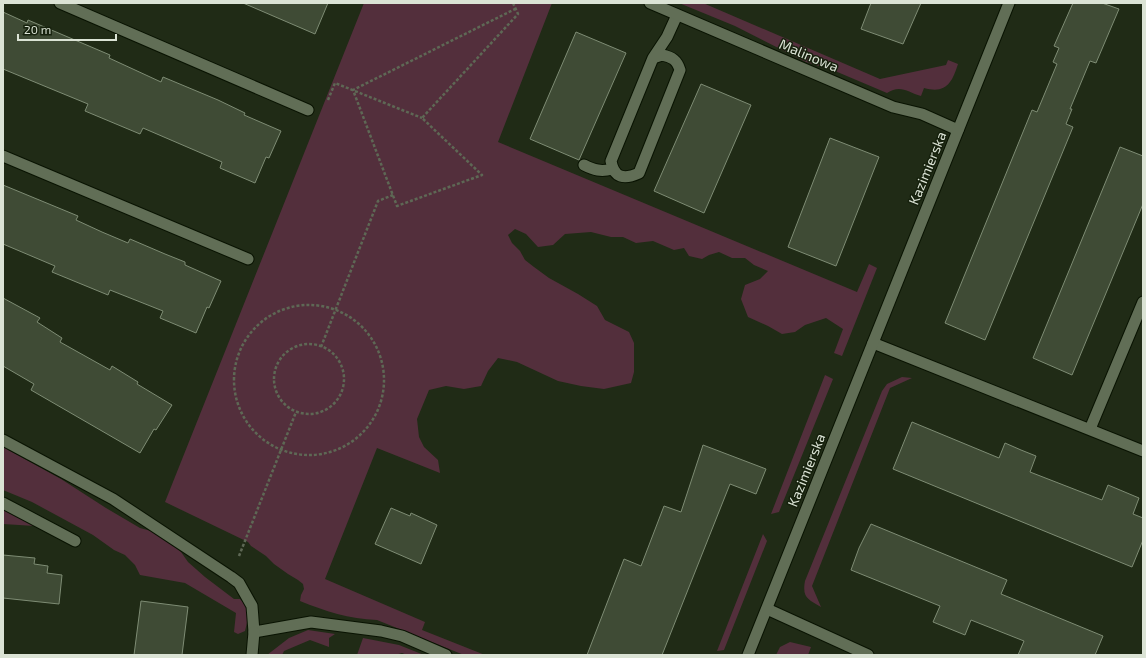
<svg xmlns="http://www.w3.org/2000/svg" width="1146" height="658" font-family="'Exo 2',sans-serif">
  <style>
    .green { fill: #532f3c }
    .building { fill: #3f4b35; stroke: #7e8c74 }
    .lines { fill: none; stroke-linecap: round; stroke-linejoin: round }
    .service-casing { stroke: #091302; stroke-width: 13 }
    .minor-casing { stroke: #091302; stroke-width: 13 }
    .tertiary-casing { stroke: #091302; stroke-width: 13 }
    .path { stroke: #5e6855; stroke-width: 2.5; stroke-dasharray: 3 2; stroke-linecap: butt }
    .service { stroke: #616e56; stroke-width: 11 }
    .minor { stroke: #616e56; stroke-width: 11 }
    .tertiary { stroke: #616e56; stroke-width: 11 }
    .labels { text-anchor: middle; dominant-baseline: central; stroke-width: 3; stroke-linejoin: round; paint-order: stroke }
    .street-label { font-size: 14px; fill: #dbe3d5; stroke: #16210d }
  </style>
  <rect width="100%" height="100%" fill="#202b16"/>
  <path class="green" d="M364 3H552L498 142 857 292 869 264 877 268 842 356 834 353 843 329 826 318 805 325 795 332 782 334 768 326 748 317 741 299 745 285 760 279 768 271 754 265 745 258H732L719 252 709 255 702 259 689 256 684 248 674 250 653 241 636 243 623 237H611L591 232 565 234 553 245 538 247 526 234 515 229 508 235 512 243 520 251 525 260 534 267 549 278 578 294 597 306 605 320 629 332 634 343V372L631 383 604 389 581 386 558 381 517 362 498 358 488 371 481 386 464 389 446 386 429 390 417 419 419 437 424 447 438 460 440 473 377 448 325 579 425 622 422 630 485 655H464L377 620C349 619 325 611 300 601L301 595 304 589 303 584 298 580 288 574 274 564 266 556 251 546 248 542 165 502Z
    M679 3H703L880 79 946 65 948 60 958 64C952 83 946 94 924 88L921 96C908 92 900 84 887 93L835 71 806 62 735 26Z
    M825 375 833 379 779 512 771 514Z
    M902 377 912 378 890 388 812 586 821 607C808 599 802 598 805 581L882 391 887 384Z
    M3 447 61 479 106 508 140 528 151 531 167 540 181 552 188 562 205 577 234 599H240L250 610 245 631 238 634 234 632 236 613 185 583 140 575 135 565 125 555 114 550 93 535 32 502 3 490Z
    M3 506 35 526 3 524Z
    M763 534 767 541 724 650 717 651Z
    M308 630 335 634 329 638V647L310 640 284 651 282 655H267L289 638Z
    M363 638 399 645 424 655H407L402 653 395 655H357Z
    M790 642 811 647 808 655H776L780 647Z"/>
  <path class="building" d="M243 3H328L315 34Z
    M871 3H921L903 44 861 29Z
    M1073 3H1102L1119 9 1096 63 1090 61 1070 109H1072L1066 124 1073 127 985 340 945 323 1032 110 1037 112 1057 64 1053 62 1059 48 1054 46Z
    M3 12 27 23 28 20 110 55 109 58 161 82 163 77 218 100 245 113 244 115 281 131 269 158 266 157 255 183 220 168 222 162 143 128 140 134 85 111 88 104 3 69Z
    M576 32 626 53 579 160 530 139Z
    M701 84 751 105 704 213 654 191Z
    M830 138 879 157 836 266 788 247Z
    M1120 147 1143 156V204L1072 375 1033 358Z
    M3 185 78 216 76 220 102 232 128 243 130 239 165 254 185 262V265L221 281 209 308 207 307 196 333 160 318 163 311 110 290 108 295 52 272 55 266 3 244Z
    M3 298 40 318 37 322 62 338 60 342 110 370 112 366 138 382 137 384 172 405 156 430 154 429 140 453 31 390 34 384 3 366Z
    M912 422 999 458 1005 443 1021 450 1036 456 1030 472 1102 500 1108 485 1139 498 1133 514 1143 518V540L1132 567 893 469Z
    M703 445 766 469 756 494 730 484 662 655H587L624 559 641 566 664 506 681 512Z
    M391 508 410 516 411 513 437 525 421 564 375 544Z
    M871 524 1007 580 1001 594 1103 636 1095 655H1018L1024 641 971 620 965 635 933 622 940 606 851 570 859 548Z
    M3 555 35 558 34 564 48 566 47 573 62 575 59 604 3 598Z
    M141 601 188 607 182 655H134Z"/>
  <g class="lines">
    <defs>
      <path id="service" d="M60 3 308 110
        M662 55C672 57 677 60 680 70L639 173C624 180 614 178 611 161L653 58Z
        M653 58 667 37 677 15
        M3 156 248 259
        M584 165C594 170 601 172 612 169
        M3 440 113 499 231 577 239 583 252 606 254 632 311 622 381 631 402 636 446 655
        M3 503 75 541"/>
      <path id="minor" d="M650 3 893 107 922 114 958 130
        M873 343 1143 451
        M1090 429 1143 302
        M767 609 868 655
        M252 655 254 632"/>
      <path id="tertiary" d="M748 655 1009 3"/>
    </defs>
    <use href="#service" class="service-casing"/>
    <use href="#minor" class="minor-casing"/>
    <use href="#tertiary" class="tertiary-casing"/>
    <path class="path" d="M513 3 518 14 422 118 482 175 397 206 353 90 515 9
      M328 100 335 83 422 118
      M234 380a75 75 0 1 1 150 0a75 75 0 1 1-150 0Z
      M274 379a35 35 0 1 1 70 0a35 35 0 1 1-70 0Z
      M321 347 378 201 393 195
      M239 556 296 412"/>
    <use href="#service" class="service"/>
    <use href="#minor" class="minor"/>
    <use href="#tertiary" class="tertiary"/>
  </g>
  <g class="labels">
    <g class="street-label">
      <text transform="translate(809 55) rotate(23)">Malinowa</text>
      <text transform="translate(927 168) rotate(-68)">Kazimierska</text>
      <text transform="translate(806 470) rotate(-68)">Kazimierska</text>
    </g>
  </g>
  <rect width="1146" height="658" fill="none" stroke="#dbe3d5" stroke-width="8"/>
  <path d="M18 34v6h98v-6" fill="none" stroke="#dbe3d5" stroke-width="2"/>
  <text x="24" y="34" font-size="12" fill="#dbe3d5" stroke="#16210d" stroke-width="3" paint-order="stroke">20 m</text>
</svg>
